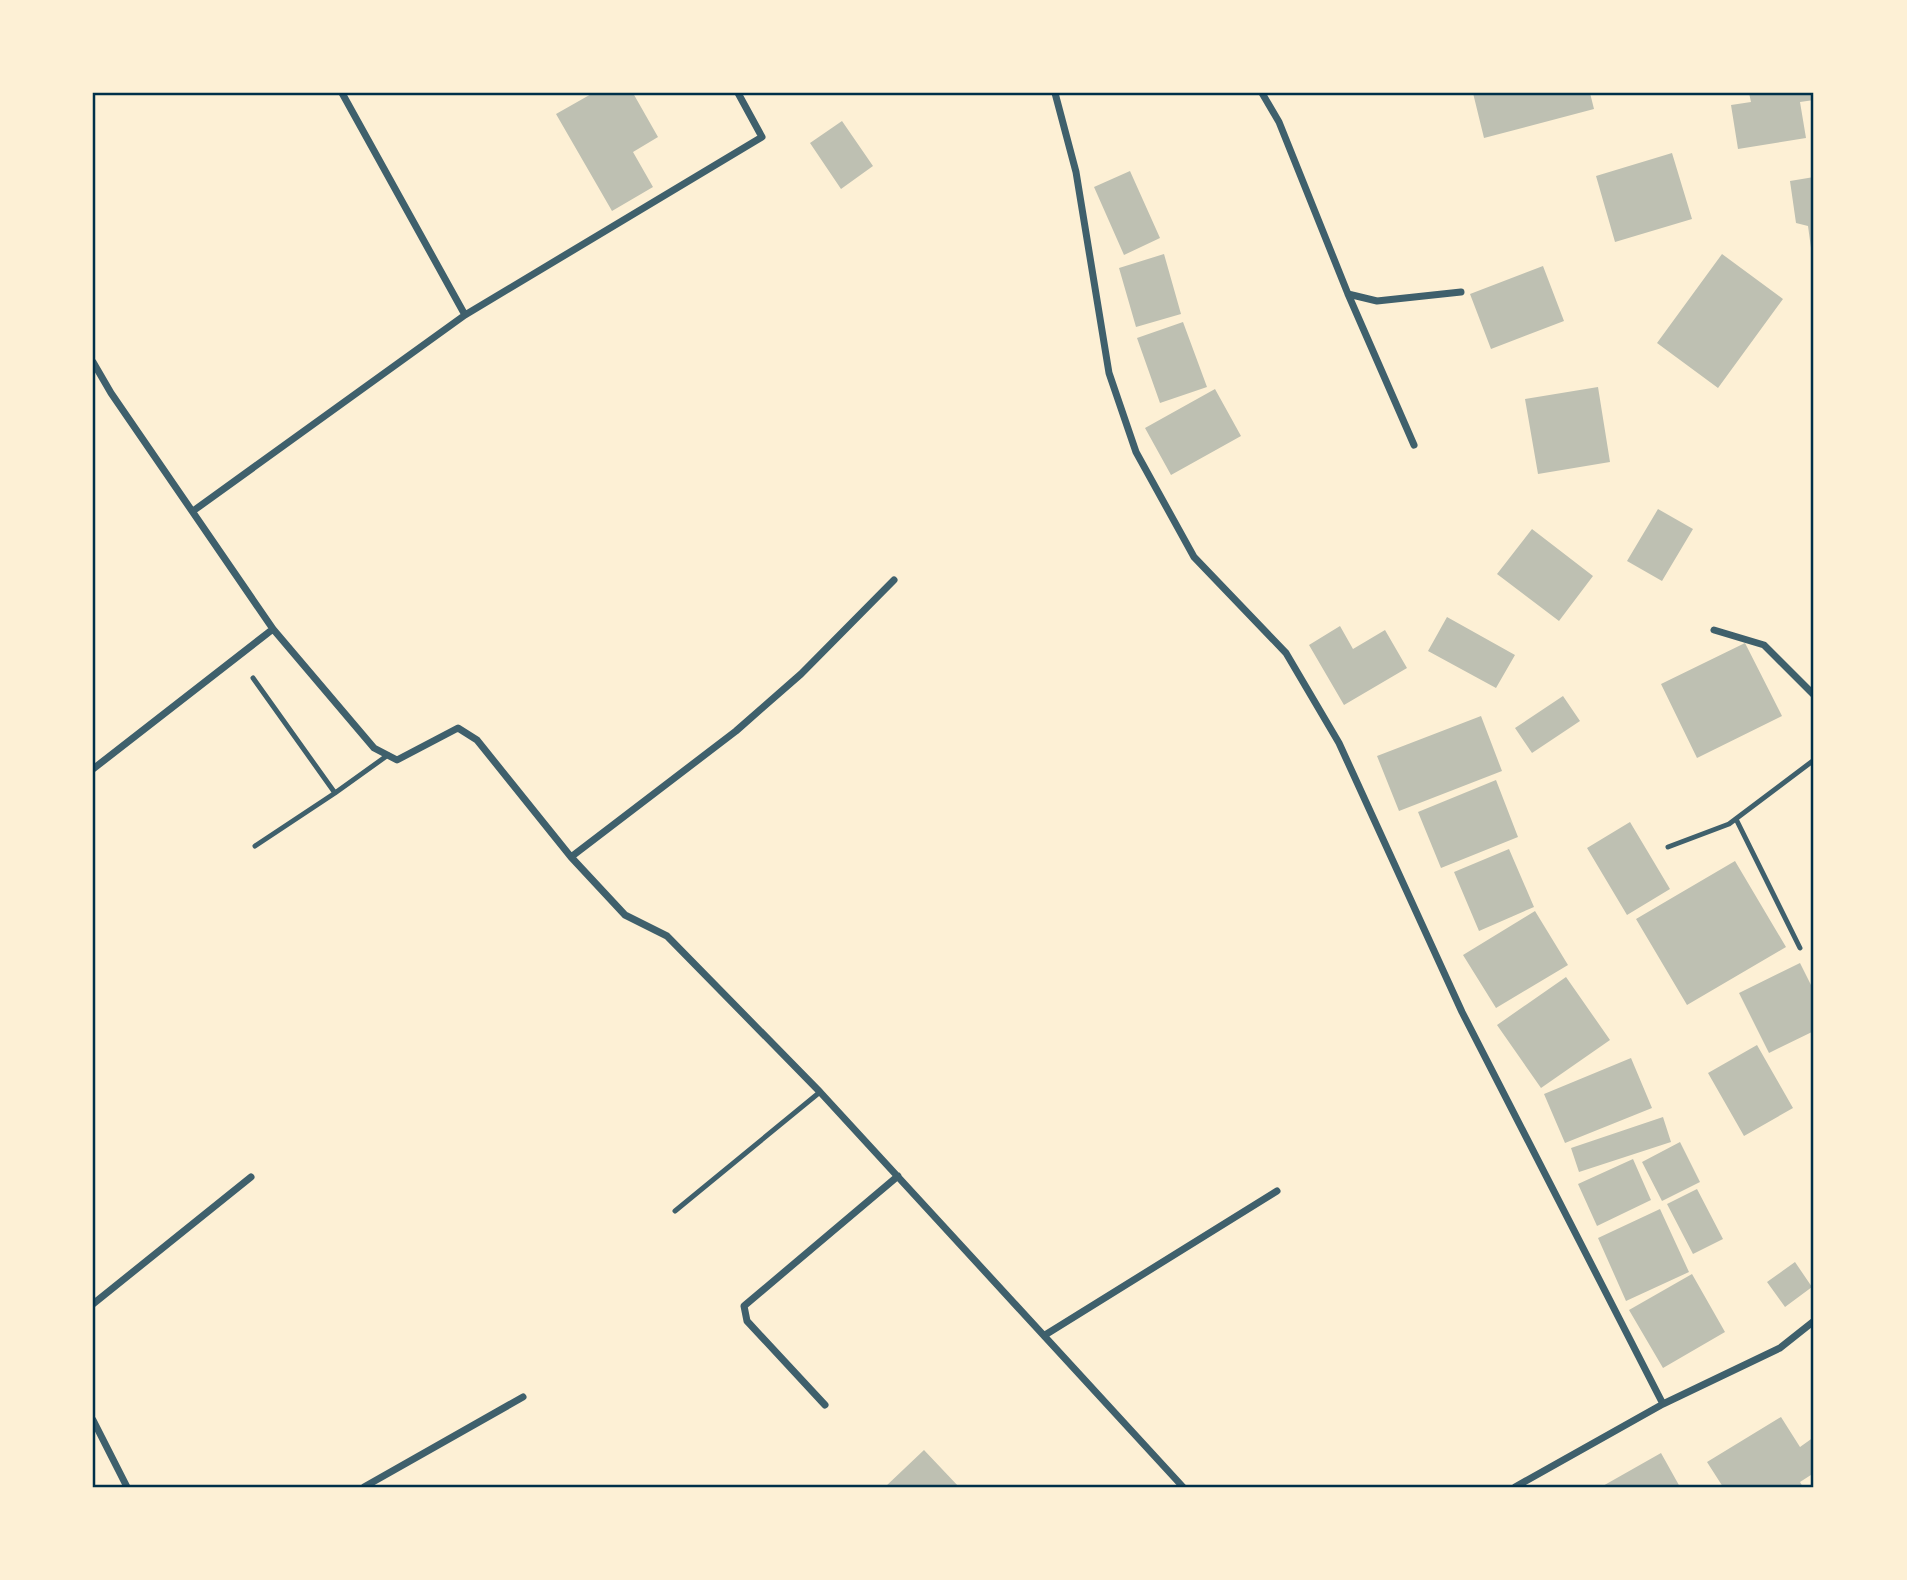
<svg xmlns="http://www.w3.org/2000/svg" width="1907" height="1580" font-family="Poppins,sans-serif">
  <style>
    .building { fill: #bec0b2 }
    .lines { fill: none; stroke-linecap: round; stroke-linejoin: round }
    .service { stroke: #3f606c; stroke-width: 5 }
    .minor { stroke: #3f606c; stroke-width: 7 }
    .neatline { fill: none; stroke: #003049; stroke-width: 2.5 }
  </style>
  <rect width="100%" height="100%" fill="#fdf0d5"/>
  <path class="building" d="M593 93H633L658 137 633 152 653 187 612 211 556 114Z
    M1473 93H1590L1594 109 1484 138Z
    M1749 93H1814V100L1800 102 1806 138 1738 149 1731 105 1751 102Z
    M842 121 873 166 841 189 810 143Z
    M1672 153 1692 219 1615 242 1596 176Z
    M1130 171 1160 238 1124 255 1094 187Z
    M1814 177V248H1811L1808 226 1796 223 1790 181Z
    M1164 254 1181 314 1136 327 1119 268Z
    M1722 254 1783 299 1718 388 1657 343Z
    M1543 266 1564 321 1491 349 1470 294Z
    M1183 322 1207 387 1160 403 1137 338Z
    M1598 387 1610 462 1538 474 1525 399Z
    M1215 389 1241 436 1171 475 1145 428Z
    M1658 509 1693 529 1662 581 1627 561Z
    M1532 529 1593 576 1559 621 1497 574Z
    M1447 617 1515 655 1496 688 1428 651Z
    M1340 626 1353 649 1385 630 1407 668 1344 705 1309 645Z
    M1745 643 1782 716 1697 758 1661 684Z
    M1563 696 1580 721 1532 753 1515 728Z
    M1481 716 1502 771 1399 811 1377 756Z
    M1496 780 1518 837 1441 868 1418 812Z
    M1630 822 1670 889 1627 915 1587 848Z
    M1509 849 1534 907 1479 931 1454 872Z
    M1735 861 1786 947 1687 1005 1636 919Z
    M1535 911 1568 965 1496 1008 1463 955Z
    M1800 963 1814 991V1031L1769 1053 1739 993Z
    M1566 977 1610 1040 1541 1088 1497 1025Z
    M1757 1045 1793 1108 1744 1136 1708 1073Z
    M1631 1058 1652 1108 1565 1143 1544 1094Z
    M1663 1117 1671 1142 1579 1172 1571 1148Z
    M1680 1142 1700 1182 1662 1201 1642 1162Z
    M1633 1159 1651 1200 1597 1226 1578 1184Z
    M1697 1189 1723 1239 1693 1254 1667 1204Z
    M1660 1209 1689 1272 1626 1301 1598 1238Z
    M1795 1262 1812 1287 1785 1307 1767 1282Z
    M1692 1274 1725 1332 1663 1368 1629 1310Z
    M1781 1417 1800 1447 1814 1437V1473L1800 1482 1803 1487H1723L1707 1462Z
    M924 1450 959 1487H885Z
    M1661 1453 1680 1487H1601Z"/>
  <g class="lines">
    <path class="service" d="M253 678 335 793 388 755
      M1736 819 1800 948
      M255 846 335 793
      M1668 847 1729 824 1814 760
      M675 1211 820 1092"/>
    <path class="minor" d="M342 93 465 315
      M1055 93 1076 172 1109 373 1136 452 1194 557 1286 653 1339 743 1462 1012 1663 1404
      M1262 93 1279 122 1348 294 1414 445
      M1348 294 1377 301 1461 292
      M93 362 111 393 273 629 374 748 397 760 458 728 477 740 571 857 625 915 667 936 820 1092 1183 1487
      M193 511 465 315 762 137 738 93
      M1714 630 1764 645 1814 695
      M93 769 273 629
      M571 857 736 731 801 674 894 580
      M93 1304 251 1177
      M1045 1335 1277 1191
      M825 1405 747 1321 744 1306 898 1176
      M93 1420 127 1487
      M364 1487 523 1397
      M1515 1487 1663 1404 1780 1348 1814 1321"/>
  </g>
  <rect width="1907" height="1580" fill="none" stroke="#fdf0d5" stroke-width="189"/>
  <rect x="94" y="94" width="1718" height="1392" class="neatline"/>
</svg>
